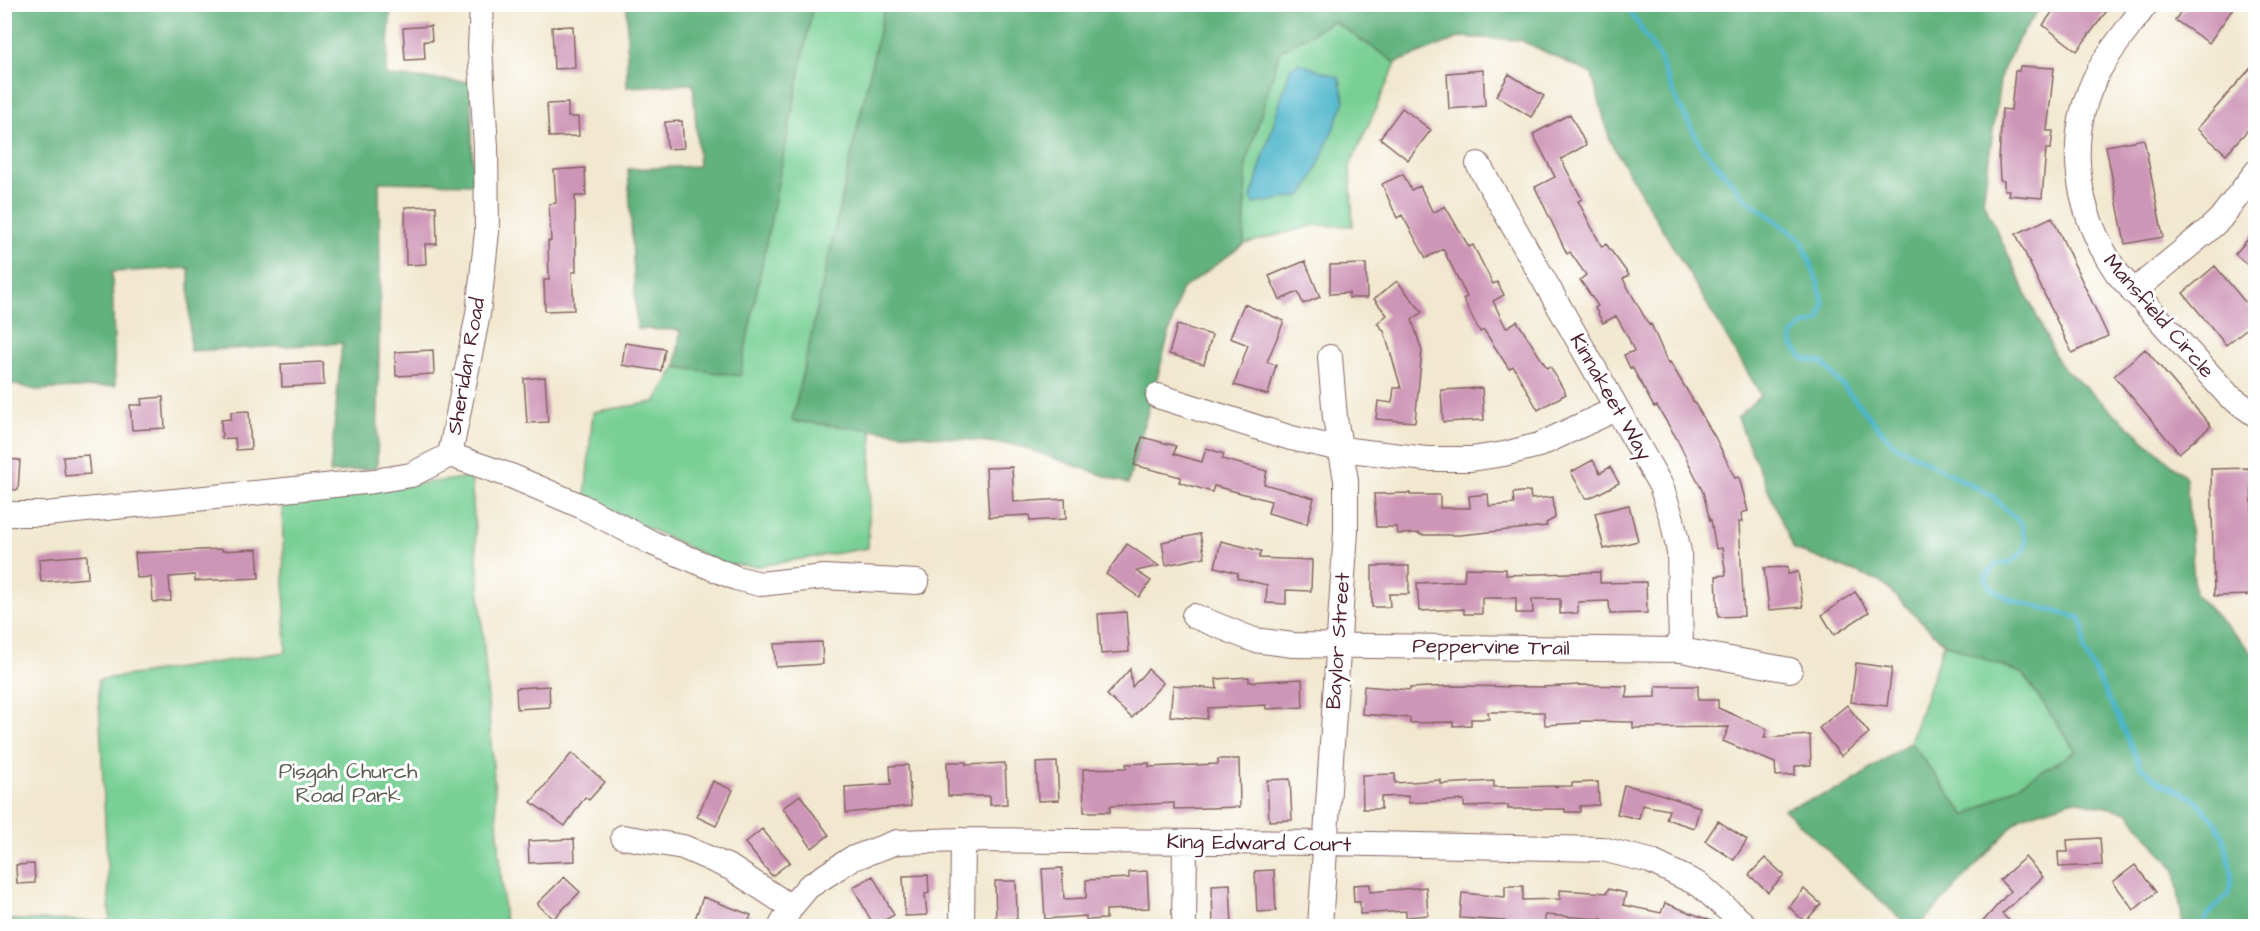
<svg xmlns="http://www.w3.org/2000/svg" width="2260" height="931" font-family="'Architects Daughter',sans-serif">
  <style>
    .green { fill: #79d095; stroke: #627860; stroke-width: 1.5 }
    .forest { fill: #62b27e; stroke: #566854; stroke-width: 1.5 }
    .water { fill: #4db6cb; stroke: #4c6a7b; stroke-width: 1.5 }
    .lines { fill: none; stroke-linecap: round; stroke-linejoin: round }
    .stream { stroke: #4db6cb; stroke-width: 5 }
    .building { fill: #cd95b6 }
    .minor-casing { stroke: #846564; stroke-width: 26 }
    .minor { stroke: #fff; stroke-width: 24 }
    .labels { text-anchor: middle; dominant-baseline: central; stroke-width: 6; stroke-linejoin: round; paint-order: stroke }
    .street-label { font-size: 21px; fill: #4a1f2b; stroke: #fff }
    .park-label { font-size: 21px; fill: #5a5d50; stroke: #fff }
  </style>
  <rect width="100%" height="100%" fill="#fff"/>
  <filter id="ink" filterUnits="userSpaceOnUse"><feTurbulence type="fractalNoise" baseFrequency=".0167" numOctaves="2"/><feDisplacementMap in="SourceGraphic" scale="12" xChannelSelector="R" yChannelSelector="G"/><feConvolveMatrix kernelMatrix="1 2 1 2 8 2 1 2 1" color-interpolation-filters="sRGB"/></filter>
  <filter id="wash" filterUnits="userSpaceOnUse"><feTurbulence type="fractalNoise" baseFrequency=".008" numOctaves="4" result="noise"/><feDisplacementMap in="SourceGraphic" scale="24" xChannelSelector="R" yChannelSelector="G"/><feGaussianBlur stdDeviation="1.35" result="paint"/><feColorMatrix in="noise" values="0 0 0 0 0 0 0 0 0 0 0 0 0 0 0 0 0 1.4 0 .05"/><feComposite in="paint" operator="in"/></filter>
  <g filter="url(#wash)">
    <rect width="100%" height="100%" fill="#f1e8cf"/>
    <path class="green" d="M813 5H885L792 421 872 429 868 548 758 566 723 564 585 498 593 412 655 402 676 367 740 375Z
      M1333 21 1396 63 1350 166 1353 226 1315 225 1244 244 1246 164 1280 51Z
      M471 477 505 926H5V920L110 921 98 680 286 652 282 501Z
      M1944 643 2023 674 2076 751 1966 816 1910 742Z"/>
    <path class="forest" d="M5 5H391L386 76 471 82 473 184 379 182 380 280 377 468 330 473 342 343 190 351 189 268 112 272 115 386 36 390 5 382Z
      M627 5H813L740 376 676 367 680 330 637 329 628 169 699 166 693 84 627 87Z
      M885 5H2042L2019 38 2001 74 1983 201 2059 364 2186 477 2195 594 2255 655V926H2183L2175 870 2128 812 2075 800 2021 817 1919 926H1908L1784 809 1843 788 1910 742 1966 816 2076 751 2023 674 1944 643 1881 582 1794 549 1737 418 1761 395 1610 141 1592 74 1520 40 1461 37 1396 63 1333 21 1280 51 1246 164 1244 244 1181 290 1128 484 1016 445 792 421Z"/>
    <path class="water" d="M1298 63 1339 77 1345 101 1310 184 1301 196 1254 204 1251 198 1290 69Z"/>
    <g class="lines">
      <path class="stream" d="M1625 4 1658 55 1674 95 1701 146 1744 197 1802 240 1817 281 1824 305 1819 321 1802 326 1792 335 1793 346 1804 359 1823 363 1893 444 1992 496 2021 524 2026 542 2023 552 2009 563 1996 564 1986 577 1989 587 2009 599 2080 618 2084 628V651L2118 717 2140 766 2158 781 2193 798 2214 820 2223 836 2232 873 2229 893 2211 911 2204 921 2205 926"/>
    </g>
    <g id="blocks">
      <path class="building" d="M2058 4H2112L2077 51 2043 25Z
        M2186 4H2236L2209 43 2175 20Z
        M431 26 432 41H424L425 59 405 60 403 28Z
        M573 26 575 68 554 69 552 27Z
        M2256 62V121L2226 154 2197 129Z
        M2020 66 2054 68 2047 131H2053L2051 149H2046L2042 198 2008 195 2009 190H2004V181L2000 180 1999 161 2002 109 2011 110 2015 71H2019Z
        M1483 70 1485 106 1449 109 1447 73Z
        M1509 74 1544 96 1531 117 1496 96Z
        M568 103V117H578L579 136 549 137 547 104Z
        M1402 108 1431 130 1408 160 1380 138Z
        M1570 114 1586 145 1561 159 1582 199 1578 201 1602 247 1606 244 1629 275 1623 279 1649 325 1651 324 1668 363 1670 362 1715 437 1735 478 1739 477 1748 511 1741 513 1742 522H1739L1744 616 1718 617 1716 576 1726 575 1722 548 1716 549 1711 520 1710 521 1703 492 1677 439 1657 406 1654 407 1632 367 1630 368 1624 355 1634 351 1628 337 1616 316 1603 323 1595 308 1598 306 1580 280 1586 275 1570 252 1567 254 1535 187 1555 177 1533 134Z
        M682 121 684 148 667 149 665 122Z
        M2144 139 2163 237 2125 244 2106 146Z
        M585 168 586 196H575L576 272H572L574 310 545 311 544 280H549L548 241H551L549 204 556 203 554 170Z
        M1403 174 1411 190 1420 186 1433 213 1445 206 1469 247 1473 245 1493 284 1497 282 1504 295 1493 301 1506 328 1517 321 1547 368 1550 366 1566 394 1538 410 1513 366 1509 369 1484 330 1480 332 1463 299 1467 297 1443 249 1426 258 1402 215 1397 218 1382 184Z
        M436 206 437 244H425L426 264 406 265 405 207Z
        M2052 217 2108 336 2072 353 2016 234Z
        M2256 230V272L2235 254Z
        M1305 261 1320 297 1303 304 1298 292 1280 300 1269 276Z
        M1366 264 1367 298H1349V293L1330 294V265Z
        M2215 266 2256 315V321L2226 345 2183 293Z
        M1397 281 1422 312 1412 320 1422 351 1415 422 1376 419 1378 401 1392 403 1394 388H1401L1384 331 1377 323 1387 315 1374 299Z
        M1244 304 1284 321 1267 362 1276 365 1268 395 1234 385 1248 345 1230 338Z
        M1177 325 1212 335 1204 364 1169 354Z
        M625 343 665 349 661 371 622 365Z
        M2145 349 2211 426 2179 453 2114 376Z
        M433 350 434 374 396 376 395 352Z
        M323 362 324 385 282 387 281 364Z
        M545 377 548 422 527 423 524 379Z
        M1482 388 1484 420 1443 422 1441 390Z
        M163 397 165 428 132 430 130 405H142L141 399Z
        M249 411 251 449 236 450 235 438 222 439 221 420 231 419V412Z
        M1142 437 1176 446 1174 454 1202 462 1206 448 1224 454 1222 459 1267 471 1264 484 1314 498 1307 524 1268 513 1271 501 1214 486 1212 492 1179 482 1181 477 1134 465Z
        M88 455 90 474 65 476 63 457Z
        M4 459 20 460 18 490 4 489Z
        M1593 460 1600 473 1610 467 1619 483 1590 498H1585L1571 472Z
        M1012 467 1014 502 1065 499 1066 519 1030 521 1029 515 989 517 986 468Z
        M2251 468 2254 595 2214 596 2211 469Z
        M1530 491 1531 499 1553 497 1555 518 1546 523 1547 526 1460 535H1420V533L1398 534 1397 527H1376L1374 494 1410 493V495H1440V508H1470L1469 496 1488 494 1489 506 1514 504 1513 493Z
        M1629 505 1638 541 1604 549 1595 513Z
        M1200 534 1205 557 1166 565 1162 542Z
        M1221 541 1261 551 1259 558 1312 560 1311 591 1286 590V604L1266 603 1267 585 1237 578 1238 573 1215 567Z
        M1127 544 1159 566 1136 571 1151 581 1139 597 1106 574Z
        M222 549V551L257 549 259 578 195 581V575L169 577 171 601 153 602 151 577 137 578 135 553Z
        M87 555 88 578 41 582 39 559Z
        M1372 566H1409V594H1389L1390 607H1372Z
        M1788 567V574L1798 572 1803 607 1769 610 1764 568Z
        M1465 568 1506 569V575L1600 572V583L1646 582 1647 613 1610 614 1609 601 1578 602V613L1560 614V599H1532L1533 613H1516V598H1482V614H1464V609L1419 611 1417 583 1464 581Z
        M1855 592 1869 612 1834 635 1822 615Z
        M1126 612 1129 652 1101 654 1098 614Z
        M822 642 823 664 776 667 774 644Z
        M1856 663 1892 668 1887 706 1851 702Z
        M1130 669 1132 687 1148 669 1163 683 1132 718 1107 695Z
        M1249 677V682L1302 679 1303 707 1266 709V705L1208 708 1207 719 1170 716 1173 685 1217 689 1216 679Z
        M1580 685 1627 686 1626 698 1656 697V686H1698V700H1718V708L1767 729 1764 738 1810 735 1811 765 1795 766V775L1776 776 1775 763 1723 741 1729 727 1633 728V722L1581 721V723L1545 725 1544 712H1488L1489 719H1471V725L1453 726V722L1410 723V718L1362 714 1364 686 1410 690V688L1452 686 1543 687Z
        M549 686 550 707 517 709 516 688Z
        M1847 705 1869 733 1841 756 1819 728Z
        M572 753 605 782 589 800 585 797 565 826 531 802Z
        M1218 759H1239L1240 807 1174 809V803L1110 806V812H1084L1083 769 1127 768 1126 764 1149 763V767L1218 764Z
        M947 762H966V765L1005 763 1007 804 990 805V796H948Z
        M1057 762 1059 800 1038 801 1036 763Z
        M908 765 911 806 846 813 845 787 891 784 890 766Z
        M1395 774V783L1441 780V784L1494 781V787L1572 786V783L1598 782 1599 805 1580 806V812H1565V809H1508V805L1464 807V800L1409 803 1408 796 1381 797V809H1363L1362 775Z
        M1290 779 1292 820 1269 821 1267 780Z
        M713 781 733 790 716 826 697 817Z
        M1624 785 1651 791 1700 807 1694 828 1666 819 1669 810 1642 805 1639 819 1617 814Z
        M800 795 829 835 812 848 783 808Z
        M1718 821 1747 840 1734 860 1705 841Z
        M762 829 790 862 772 876 745 843Z
        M2100 838 2102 865 2059 867 2058 852H2068L2067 840Z
        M574 839 575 861 529 863 528 841Z
        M2025 857 2043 877 2002 914 2016 927H1978L2010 891 2000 880Z
        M1765 858 1784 875 1768 892 1749 875Z
        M34 864 35 883 17 884 16 865Z
        M2135 865 2156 892 2134 910 2113 882Z
        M1062 868 1064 899 1086 898V880L1129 878V872L1147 871 1149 908 1106 910V919L1086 920V916L1045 919 1042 869Z
        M1274 870 1276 911 1257 912 1255 871Z
        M928 875 929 893 925 894 927 915 905 916 903 876Z
        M873 876 894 915 874 926 853 887Z
        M564 877 580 892 553 919 537 904Z
        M995 881H1016L1017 919H996Z
        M1230 884 1232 926H1213L1212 885Z
        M1370 884V892L1426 887 1428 915 1406 917V911L1360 914V902H1354L1353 885Z
        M1505 886H1523V900L1560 899V890L1607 893 1608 889 1626 893 1623 905 1661 913 1665 903 1722 925 1656 927 1642 921 1641 927H1601L1602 919 1545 915V926H1505V921L1460 918 1462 893 1505 897Z
        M1804 889 1821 904 1805 922 1789 907Z
        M703 897 751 915 746 927H717L695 919Z"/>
    </g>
  </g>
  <g filter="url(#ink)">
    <use href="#blocks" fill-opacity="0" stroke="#846564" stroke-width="1.5"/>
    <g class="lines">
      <defs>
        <path id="minor" d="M2146 4C2130 27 2111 48 2098 72 2063 139 2076 213 2117 273L2229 396 2256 415
          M1478 164 1661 486 1672 519 1679 552 1681 650
          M2133 292 2208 230 2220 219 2256 172
          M1158 396 1291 438 1341 449 1426 459H1471L1504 454 1539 445 1616 409
          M450 455 511 476 581 506 652 543 736 578 760 584 824 577 917 582
          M4 514H46L374 481 411 475 450 455 478 314 487 232 486 147 480 48 482 4
          M1194 616 1254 640 1293 645 1681 650 1790 670
          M623 837 683 847 731 868 791 907
          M781 926 791 907 808 887 851 859 897 842 963 840 1326 843 1602 849 1650 861 1700 885 1746 926
          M962 926 963 840
          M1184 926 1185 842
          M1320 926 1346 531V480L1335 418 1330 357"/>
      </defs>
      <use href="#minor" class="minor-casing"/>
      <use href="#minor" class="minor"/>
    </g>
  </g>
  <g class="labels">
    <g class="street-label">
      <text transform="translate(2159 316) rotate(49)">Mansfield Circle</text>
      <text transform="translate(466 366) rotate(-80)">Sheridan Road</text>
      <text transform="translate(1611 397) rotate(60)">Kinnakeet Way</text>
      <text transform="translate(1338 641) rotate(-86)">Baylor Street</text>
      <text transform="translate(1491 647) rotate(1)">Peppervine Trail</text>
      <text transform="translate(1259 843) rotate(1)">King Edward Court</text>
    </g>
    <g class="park-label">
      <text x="348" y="771">Pisgah Church<tspan x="348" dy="24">Road Park</tspan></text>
    </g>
  </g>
  <rect width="2260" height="931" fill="none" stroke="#fff" stroke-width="24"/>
</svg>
